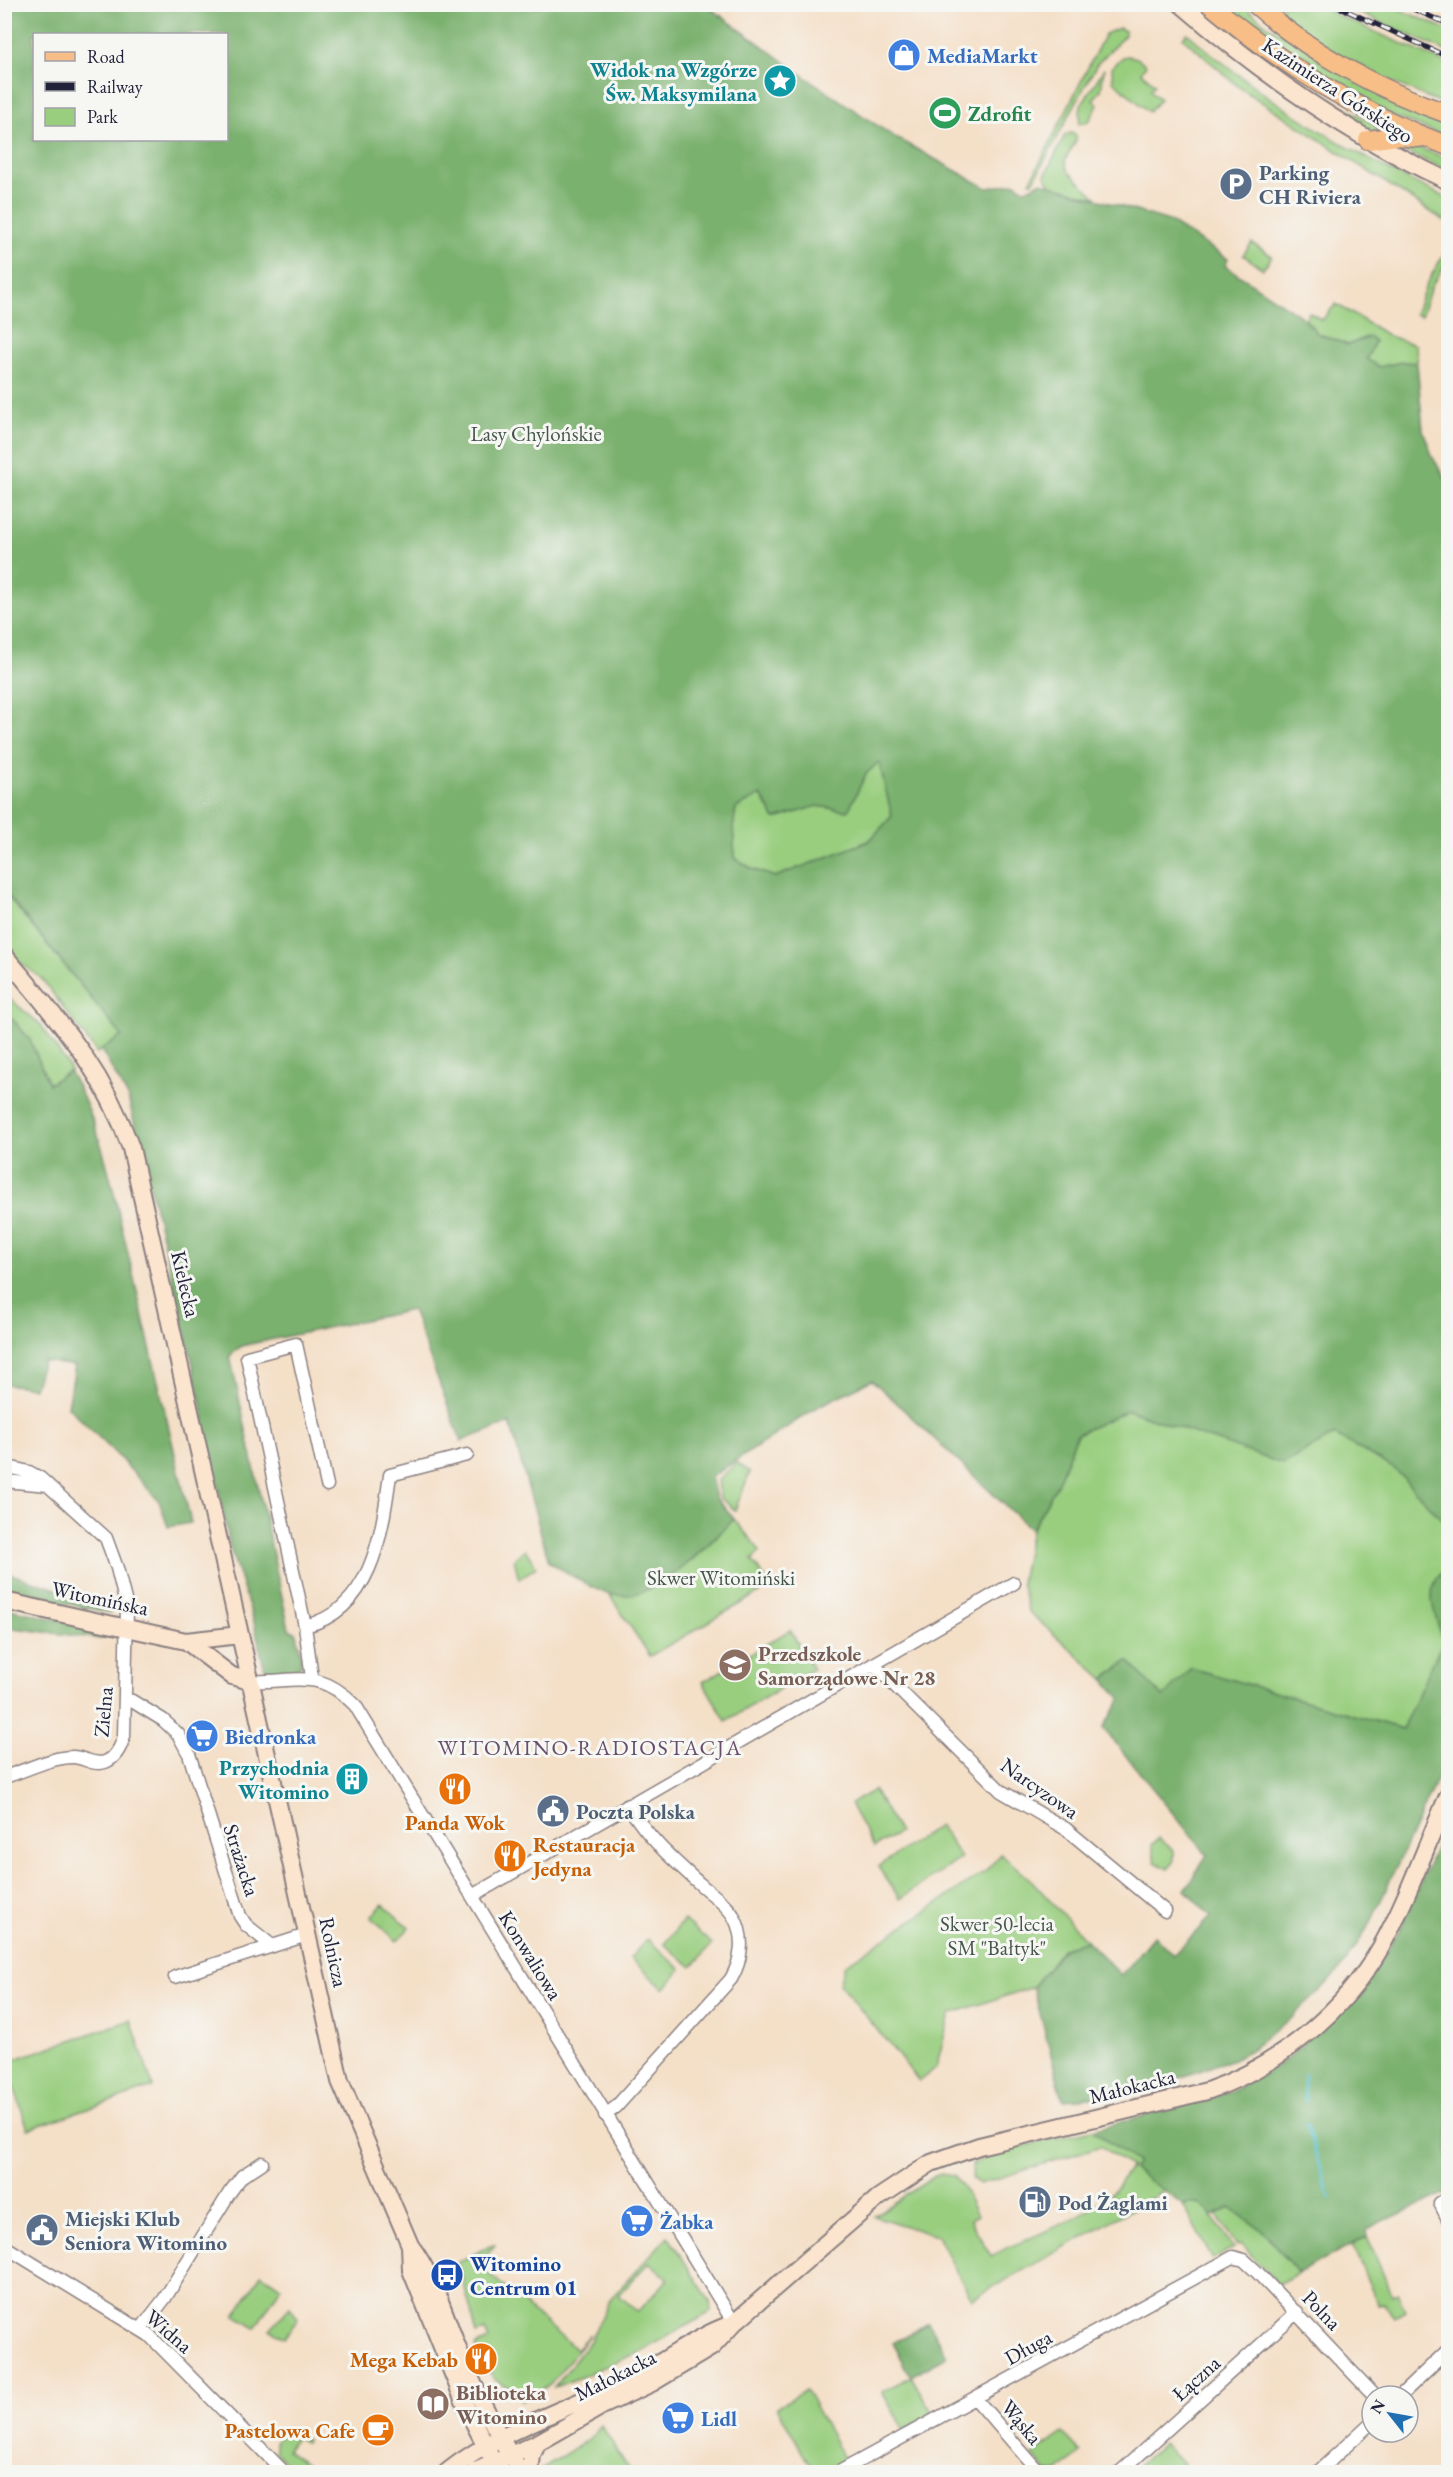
<svg xmlns="http://www.w3.org/2000/svg" width="1453" height="2477" font-family="'EB Garamond',serif">
  <style>
    .green { fill: #99ce7f; stroke: #5e785d; stroke-width: 1.5; fill-rule: evenodd }
    .forest { fill: #7ab16e; stroke: #4e6a54; stroke-width: 1.5; fill-rule: evenodd }
    .lines { fill: none; stroke-linecap: round; stroke-linejoin: round }
    .stream { stroke: #56c2cf; stroke-width: 3 }
    .street-casing { stroke: #8b8081; stroke-width: 15 }
    .secondary-casing { stroke: #8b8081; stroke-width: 20 }
    .primary-casing { stroke: #8b8081; stroke-width: 21 }
    .street { stroke: #fff; stroke-width: 12 }
    .secondary { stroke: #fce5cf; stroke-width: 16 }
    .primary { stroke: #f7be87; stroke-width: 18 }
    .rail-casing { stroke: #22223b; stroke-width: 5 }
    .rail { stroke: #f6f6f2; stroke-width: 3; stroke-dasharray: 9; stroke-linecap: butt }
    .labels { text-anchor: middle; dominant-baseline: central; stroke-width: 6; stroke-linejoin: round; paint-order: stroke }
    .shop-label { font-size: 21px; font-weight: bold; fill: #366cbe; stroke: #f6f6f2; text-anchor: start }
    .culture-label { font-size: 21px; font-weight: bold; fill: #0d838f; stroke: #f6f6f2; text-anchor: end }
    .street-label { font-size: 21px; fill: #22223b; stroke: #f6f6f2 }
    .leisure-label { font-size: 21px; font-weight: bold; fill: #27864d; stroke: #f6f6f2; text-anchor: start }
    .service-label { font-size: 21px; font-weight: bold; fill: #4e5e75; stroke: #f6f6f2; text-anchor: start }
    .park-label { font-size: 21px; fill: #46564f; stroke: #f6f6f2 }
    .education-label { font-size: 21px; font-weight: bold; fill: #785e54; stroke: #f6f6f2; text-anchor: start }
    .food-label { font-size: 21px; font-weight: bold; fill: #c56008; stroke: #f6f6f2; text-anchor: end }
    .transit-label { font-size: 21px; font-weight: bold; fill: #164399; stroke: #f6f6f2; text-anchor: start }
    .neighbourhood-label { font-size: 22px; letter-spacing: 1.5px; fill: #68506c; stroke: #f6f6f2 }
  </style>
  <rect width="100%" height="100%" fill="#f6f6f2"/>
  <filter id="ink" filterUnits="userSpaceOnUse"><feTurbulence type="fractalNoise" baseFrequency=".0167" numOctaves="2"/><feDisplacementMap in="SourceGraphic" scale="12" xChannelSelector="R" yChannelSelector="G"/><feConvolveMatrix kernelMatrix="1 2 1 2 8 2 1 2 1" color-interpolation-filters="sRGB"/></filter>
  <filter id="wash" filterUnits="userSpaceOnUse"><feTurbulence type="fractalNoise" baseFrequency=".008" numOctaves="4" result="noise"/><feDisplacementMap in="SourceGraphic" scale="24" xChannelSelector="R" yChannelSelector="G"/><feGaussianBlur stdDeviation="1.35" result="paint"/><feColorMatrix in="noise" values="0 0 0 0 0 0 0 0 0 0 0 0 0 0 0 0 0 1.4 0 .05"/><feComposite in="paint" operator="in"/></filter>
  <g filter="url(#wash)">
    <rect width="100%" height="100%" fill="#f4dfc7"/>
    <path class="green" d="M1192 5H1198C1258 53 1317 96 1387 130L1371 131 1301 87 1273 68Z
      M1220 5H1242L1268 26 1448 122V137L1397 118 1337 88Z
      M1275 5H1319L1337 15 1448 64V106C1389 83 1334 54 1281 17L1282 8Z
      M1341 5H1389L1448 30V52Z
      M1119 28 1125 31V35L1097 64 1033 182H1030L1105 34Z
      M1187 33C1265 101 1354 156 1448 198V223L1240 88 1183 38Z
      M1128 56 1137 58 1146 65 1141 72 1155 84 1150 90 1160 99 1149 112 1113 81 1112 67 1123 57Z
      M1104 69 1101 90 1093 100 1098 105 1089 121 1079 124 1081 105Z
      M1071 133 1076 135V141L1065 160 1068 171 1097 198 1051 186 1045 175 1065 135Z
      M1385 142 1413 146 1448 158V171Z
      M1252 243 1272 256 1263 269 1243 255Z
      M1448 247V260L1431 287 1421 316 1415 314 1427 283Z
      M1336 304 1389 336 1416 345 1417 363 1402 362 1379 367 1366 359 1375 342 1366 337 1348 345 1317 333 1305 319 1309 312 1322 320Z
      M879 761 892 816 869 841 775 877 752 869 735 858 733 828 736 808 761 795 775 819 817 806 848 811 866 774Z
      M4 892 122 1036 97 1053 42 979 5 952Z
      M4 994 41 1025 71 1070 49 1084 30 1040 5 1010Z
      M1128 1410 1283 1464 1335 1435 1395 1469 1448 1526V1566C1421 1591 1435 1610 1443 1641L1402 1729 1191 1668 1163 1698 1128 1661 1104 1679 1028 1611 1021 1582 1031 1530 1057 1485 1077 1434Z
      M737 1463 750 1472 735 1510 720 1498 718 1480Z
      M734 1519 757 1547 760 1552 752 1560 771 1586 650 1656 609 1594C664 1597 697 1555 734 1519Z
      M525 1549 536 1567 519 1579 514 1559Z
      M790 1630 813 1669 726 1721 703 1682Z
      M874 1790 899 1833 874 1847 850 1804Z
      M939 1825 961 1858 900 1899 878 1867Z
      M1159 1838 1174 1851V1862L1168 1869 1155 1862 1152 1845Z
      M1001 1854 1032 1881 1087 1941 1063 1948 1033 1987 950 2014 936 2068 919 2081 839 1983 845 1965 986 1871Z
      M383 1904 409 1928 397 1941 371 1917Z
      M684 1920 712 1944 692 1967 664 1944Z
      M647 1939 681 1969 664 1989 630 1958Z
      M131 2020 153 2087 28 2129 6 2062Z
      M1092 2130 1138 2163 1133 2169 1165 2191 972 2299 937 2236 874 2216 935 2176 941 2174 953 2176 962 2185 977 2216 970 2220 991 2256C1027 2237 1081 2221 1111 2193 1118 2186 1124 2176 1131 2167L1101 2146 980 2184 972 2179V2165L994 2153Z
      M1195 2203 1206 2207 1233 2248 1213 2259 1183 2205Z
      M1229 2207 1263 2231 1298 2273 1278 2284 1241 2244 1237 2246 1216 2214Z
      M668 2236 710 2301 711 2312 640 2352 554 2388 590 2341 611 2298ZM649 2262 668 2279 638 2312 619 2295Z
      M1367 2236 1392 2295 1398 2293 1405 2311 1394 2318 1384 2302 1378 2305 1352 2244Z
      M492 2245H495L478 2264 576 2349 590 2334 550 2385 522 2401 515 2388C491 2383 491 2375 482 2354H478L475 2346 489 2340 485 2331 477 2334 458 2262Z
      M261 2274 281 2287 255 2328 235 2316Z
      M290 2307 298 2319 284 2338 270 2329Z
      M911 2376 933 2414 904 2430 882 2392Z
      M806 2390 846 2462 828 2472H814L777 2407Z
      M601 2425 628 2468 623 2472H540V2470L589 2439Z
      M288 2428 307 2440 306 2443 297 2437 287 2450 317 2472H295L275 2451V2442Z
      M1063 2433 1081 2452 1058 2472H1047L1032 2455Z
      M1163 2443 1190 2472H1146L1139 2465Z"/>
    <path class="forest" d="M530 4 536 8 544 4 706 5 807 78 893 136 987 188 1015 183 1026 190 1041 182 1169 221 1228 259 1225 266 1305 319 1317 333 1348 345 1370 337 1375 341 1367 359 1379 367 1402 362 1417 363 1423 430 1433 458 1448 482V1526L1395 1469 1335 1435 1283 1464 1128 1410 1077 1434 1057 1485 1031 1530 872 1380 819 1406 711 1477 716 1498 734 1519C705 1547 651 1609 606 1593 586 1586 567 1572 549 1562L510 1423 461 1441 412 1310 241 1346 230 1356 289 1629 297 1633 302 1662 300 1667 293 1670 267 1671 264 1667 254 1622 231 1551 191 1355 128 1097 101 1050 122 1036 5 892V5ZM34 34H226V140H34ZM879 762 892 816 869 841 775 877 752 869 735 858 733 828 736 808 761 795 775 819 817 806 848 811 866 774Z
      M5 1010 30 1040 49 1084 69 1071C104 1129 115 1201 131 1266 151 1351 171 1437 191 1523L168 1527 159 1501 118 1456 68 1407 75 1366 43 1361 34 1388 5 1384Z
      M1448 1566V1754L1372 1920 1347 1961 1332 1979 1291 2018 1250 2050 1233 2059 1131 2095 1063 2100 1033 1987 1064 1948 1087 1941 1121 1975 1154 1935 1173 1955 1211 1917 1185 1890 1207 1855 1103 1728 1121 1699 1104 1679 1128 1661 1163 1697 1191 1668 1402 1729 1443 1641C1435 1609 1420 1591 1448 1566Z
      M5 1572 112 1607 111 1613 5 1590Z
      M5 1608 106 1630 101 1639 5 1627Z
      M1448 1818V2192L1366 2230 1367 2236 1298 2273 1263 2231 1229 2207 1213 2216C1204 2204 1197 2202 1183 2205L1133 2169 1137 2162 1092 2130 1227 2093 1259 2077 1286 2060 1360 1991 1375 1971 1401 1928Z
      M928 2323 947 2356 911 2376 893 2343Z"/>
    <g class="lines">
      <path class="stream" d="M1304 2075 1305 2101
        M1306 2124 1330 2198"/>
    </g>
  </g>
  <g filter="url(#ink)">
    <g class="lines">
      <defs>
        <path id="street" d="M4 1466 29 1472 40 1478 106 1538 117 1568 127 1608 124 1736C121 1747 116 1758 105 1762 93 1766 84 1757 73 1757 51 1757 25 1771 4 1777
          M4 1481 48 1485
          M305 1626C373 1610 382 1532 390 1475L467 1455
          M873 1664 1001 1791 1066 1829 1165 1911
          M312 1678 305 1626 247 1357 296 1344 327 1485
          M249 1681C296 1683 318 1667 355 1705L734 2323
          M125 1700 132 1701 163 1720 178 1734 189 1754 240 1916 246 1925 271 1945
          M472 1896 1014 1583
          M175 1977 307 1935
          M605 2115 616 2107 731 1979C742 1960 745 1937 734 1917 727 1904 711 1894 700 1884 671 1858 649 1839 628 1805
          M1448 2198 1440 2203 1448 2219
          M4 2246 149 2335 284 2472
          M141 2329 165 2298 230 2192 242 2176 262 2163
          M1400 2396 1448 2350
          M975 2398 1039 2472
          M839 2472 1233 2257 1244 2260 1257 2272 1375 2396
          M1120 2472 1297 2312
          M1318 2472 1372 2422"/>
        <path id="secondary" d="M1181 4C1262 74 1351 136 1448 181
          M4 955C58 1020 102 1067 131 1148L340 2081 410 2245C437 2281 447 2325 465 2366 481 2402 500 2438 520 2472
          M4 1601 186 1641 240 1635
          M186 1641 232 1676 249 1681
          M410 2245 411 2270 468 2411 499 2472
          M447 2472C502 2428 575 2407 638 2375 669 2359 696 2337 729 2325
          M474 2472 541 2441 602 2406 652 2383 712 2347 734 2323 878 2198 931 2163 979 2146 1207 2091C1277 2067 1344 2012 1381 1947 1407 1900 1426 1846 1448 1796
          M530 2472 532 2455 538 2442"/>
        <path id="primary" d="M1210 4C1284 66 1358 112 1448 146
          M1255 4C1310 53 1379 90 1448 114
          M1368 140 1397 136 1419 138"/>
      </defs>
      <use href="#street" class="street-casing"/>
      <use href="#secondary" class="secondary-casing"/>
      <use href="#primary" class="primary-casing"/>
      <use href="#street" class="street"/>
      <use href="#secondary" class="secondary"/>
      <use href="#primary" class="primary"/>
      <defs>
        <path id="rail" d="M1332 4 1448 57
          M1401 4 1448 24"/>
      </defs>
      <use href="#rail" class="rail-casing"/>
      <use href="#rail" class="rail"/>
    </g>
  </g>
  <defs>
    <symbol id="shop-disc" viewBox="-11 -11 22 22"><circle r="9.5" fill="#3f7fe0" stroke="#f6f6f2"/><path d="M-5-2.5h2.3a2.7 3.5 0 0 1 5.4 0H5L5.5 6h-11ZM-1.5-2.5h3a1.5 2.3 0 0 0-3 0Z" fill="#fff"/></symbol>
    <symbol id="sight-disc" viewBox="-11 -11 22 22"><circle r="9.5" fill="#0f9aa8" stroke="#f6f6f2"/><path d="M0-6L1.8-2.2L6-1.7L2.9 1.2L3.7 5.4L0 3.3L-3.7 5.4L-2.9 1.2L-6-1.7L-1.8-2.2Z" fill="#fff"/></symbol>
    <symbol id="stadium-disc" viewBox="-11 -11 22 22"><circle r="9.5" fill="#2e9e5b" stroke="#f6f6f2"/><path d="M0-5a6.5 5 0 1 0 0 10a6.5 5 0 1 0 0-10ZM-3.5-1.8h7v3.6h-7Z" fill="#fff"/></symbol>
    <symbol id="parking-disc" viewBox="-11 -11 22 22"><circle r="9.5" fill="#5c6f8a" stroke="#f6f6f2"/><path d="M-3.5-5.5H1a3.5 3.5 0 0 1 0 7H-1V5.5H-3.5ZM-1-3.4V-.6H.8a1.4 1.4 0 0 0 0-2.8Z" fill="#fff"/></symbol>
    <symbol id="school-disc" viewBox="-11 -11 22 22"><circle r="9.5" fill="#8d6e63" stroke="#f6f6f2"/><path d="M0-5L7-2L0 1L-7-2ZM-4 1L0 2.5L4 1V4Q0 6-4 4Z" fill="#fff"/></symbol>
    <symbol id="supermarket-disc" viewBox="-11 -11 22 22"><circle r="9.5" fill="#3f7fe0" stroke="#f6f6f2"/><path d="M-6-5.5h2.5l.6 2H6L4.5 2H-2.5L-4.4-4H-6ZM-1.5 3.2a1.3 1.3 0 1 0 .1 0ZM3 3.2a1.3 1.3 0 1 0 .1 0Z" fill="#fff"/></symbol>
    <symbol id="building-disc" viewBox="-11 -11 22 22"><circle r="9.5" fill="#0f9aa8" stroke="#f6f6f2"/><path d="M-4-6H4V6H1V3H-1V6H-4ZM-2.5-4.3h1.7v1.8h-1.7ZM.8-4.3h1.7v1.8H.8ZM-2.5-1h1.7V.8h-1.7ZM.8-1h1.7V.8H.8Z" fill="#fff"/></symbol>
    <symbol id="restaurant-disc" viewBox="-11 -11 22 22"><circle r="9.5" fill="#e8710a" stroke="#f6f6f2"/><path d="M-5-6h1v4h1v-4h1v4h1v-4h1v5L-1.5 .5V6h-2V.5L-5-1ZM5-6V6H3V1.5H1.5Q1.5-4 5-6Z" fill="#fff"/></symbol>
    <symbol id="civic-disc" viewBox="-11 -11 22 22"><circle r="9.5" fill="#5c6f8a" stroke="#f6f6f2"/><path d="M-.6-6.5H3V-4.5H.6V-3L4-1V1h2V6H-6V1h2V-1L-.6-3ZM-1.2 2.5V6h2.4V2.5Z" fill="#fff"/></symbol>
    <symbol id="fuel-disc" viewBox="-11 -11 22 22"><circle r="9.5" fill="#5c6f8a" stroke="#f6f6f2"/><path d="M-5.5-6h7V0h2V4h1.3V-2.5L3-4.5l.8-.8L6-3V5H2.5V1h-1V6h-7ZM-4.2-4.7v3.2H.2V-4.7Z" fill="#fff"/></symbol>
    <symbol id="bus-disc" viewBox="-11 -11 22 22"><circle r="9.5" fill="#1a4fb4" stroke="#f6f6f2"/><path d="M-5-6H5V4H4V6H2V4H-2V6H-4V4H-5ZM-3.5-4V0h7V-4ZM-3.5 1.2v1.5H-2V1.2ZM2 1.2v1.5H3.5V1.2Z" fill="#fff"/></symbol>
    <symbol id="library-disc" viewBox="-11 -11 22 22"><circle r="9.5" fill="#8d6e63" stroke="#f6f6f2"/><path d="M-6-4Q-3-5.5-.7-3.5V5Q-3 3-6 4ZM6-4Q3-5.5 .7-3.5V5Q3 3 6 4Z" fill="#fff"/></symbol>
    <symbol id="cafe-disc" viewBox="-11 -11 22 22"><circle r="9.5" fill="#e8710a" stroke="#f6f6f2"/><path d="M-5.5-4.5H6V0H3Q3 3.5 0 3.5H-2.5Q-5.5 3.5-5.5 0ZM3-3.2v2h1.7v-2ZM-6 4.5H4V6H-6Z" fill="#fff"/></symbol>
  </defs>
  <g fill-rule="evenodd">
    <use href="#shop-disc" x="885" y="36" width="38" height="38"/>
    <use href="#sight-disc" x="761" y="62" width="38" height="38"/>
    <use href="#stadium-disc" x="926" y="94" width="38" height="38"/>
    <use href="#parking-disc" x="1217" y="165" width="38" height="38"/>
    <use href="#school-disc" x="716" y="1646" width="38" height="38"/>
    <use href="#supermarket-disc" x="183" y="1717" width="38" height="38"/>
    <use href="#building-disc" x="333" y="1760" width="38" height="38"/>
    <use href="#restaurant-disc" x="436" y="1770" width="38" height="38"/>
    <use href="#civic-disc" x="534" y="1792" width="38" height="38"/>
    <use href="#restaurant-disc" x="491" y="1837" width="38" height="38"/>
    <use href="#fuel-disc" x="1016" y="2183" width="38" height="38"/>
    <use href="#supermarket-disc" x="618" y="2202" width="38" height="38"/>
    <use href="#civic-disc" x="23" y="2211" width="38" height="38"/>
    <use href="#bus-disc" x="428" y="2256" width="38" height="38"/>
    <use href="#restaurant-disc" x="462" y="2340" width="38" height="38"/>
    <use href="#library-disc" x="414" y="2385" width="38" height="38"/>
    <use href="#supermarket-disc" x="659" y="2399" width="38" height="38"/>
    <use href="#cafe-disc" x="359" y="2411" width="38" height="38"/>
  </g>
  <g class="labels">
    <g class="shop-label">
      <text x="927" y="55">MediaMarkt</text>
      <text x="225" y="1736">Biedronka</text>
      <text x="660" y="2221">Żabka</text>
      <text x="701" y="2418">Lidl</text>
    </g>
    <g class="culture-label">
      <text x="757" y="69">Widok na Wzgórze<tspan x="757" dy="24">Św. Maksymilana</tspan></text>
      <text x="329" y="1767">Przychodnia<tspan x="329" dy="24">Witomino</tspan></text>
    </g>
    <g class="street-label">
      <text transform="translate(1338 90) rotate(33)">Kazimierza Górskiego</text>
      <text transform="translate(186 1284) rotate(77)">Kielecka</text>
      <text transform="translate(100 1598) rotate(12)">Witomińska</text>
      <text transform="translate(103 1712) rotate(-85)">Zielna</text>
      <text transform="translate(1040 1788) rotate(35)">Narcyzowa</text>
      <text transform="translate(242 1860) rotate(72)">Strażacka</text>
      <text transform="translate(334 1952) rotate(78)">Rolnicza</text>
      <text transform="translate(531 1955) rotate(58)">Konwaliowa</text>
      <text transform="translate(1132 2086) rotate(-14)">Małokacka</text>
      <text transform="translate(1322 2310) rotate(46)">Polna</text>
      <text transform="translate(169 2331) rotate(41)">Widna</text>
      <text transform="translate(1028 2347) rotate(-29)">Długa</text>
      <text transform="translate(615 2375) rotate(-27)">Małokacka</text>
      <text transform="translate(1196 2378) rotate(-42)">Łączna</text>
      <text transform="translate(1022 2422) rotate(50)">Wąska</text>
    </g>
    <g class="leisure-label">
      <text x="968" y="113">Zdrofit</text>
    </g>
    <g class="service-label">
      <text x="1259" y="172">Parking<tspan x="1259" dy="24">CH Riviera</tspan></text>
      <text x="576" y="1811">Poczta Polska</text>
      <text x="1058" y="2202">Pod Żaglami</text>
      <text x="65" y="2218">Miejski Klub<tspan x="65" dy="24">Seniora Witomino</tspan></text>
    </g>
    <g class="park-label">
      <text x="536" y="433">Lasy Chylońskie</text>
      <text x="721" y="1577">Skwer Witomiński</text>
      <text x="997" y="1923">Skwer 50-lecia<tspan x="997" dy="24">SM "Bałtyk"</tspan></text>
    </g>
    <g class="education-label">
      <text x="758" y="1653">Przedszkole<tspan x="758" dy="24">Samorządowe Nr 28</tspan></text>
      <text x="456" y="2392">Biblioteka<tspan x="456" dy="24">Witomino</tspan></text>
    </g>
    <g class="food-label">
      <text x="455" y="1822" text-anchor="middle">Panda Wok</text>
      <text x="533" y="1844" text-anchor="start">Restauracja<tspan x="533" dy="24">Jedyna</tspan></text>
      <text x="458" y="2359">Mega Kebab</text>
      <text x="355" y="2430">Pastelowa Cafe</text>
    </g>
    <g class="transit-label">
      <text x="470" y="2263">Witomino<tspan x="470" dy="24">Centrum 01</tspan></text>
    </g>
    <g class="neighbourhood-label">
      <text x="590" y="1747">WITOMINO-RADIOSTACJA</text>
    </g>
  </g>
  <rect width="1453" height="2477" fill="none" stroke="#f6f6f2" stroke-width="24"/>
  <rect x="33" y="33" width="195" height="108" fill="#f6f6f2" stroke="#a1a1a9" stroke-width="1.5"/>
  <rect x="45" y="52" width="30" height="9" fill="#f7be87" stroke="#a1a1a9" stroke-width="1.5"/>
  <text x="87" y="63" font-size="18" fill="#22223b">Road</text>
  <rect x="45" y="82" width="30" height="9" fill="#22223b" stroke="#a1a1a9" stroke-width="1.5"/>
  <text x="87" y="93" font-size="18" fill="#22223b">Railway</text>
  <rect x="45" y="108" width="30" height="18" fill="#99ce7f" stroke="#a1a1a9" stroke-width="1.5"/>
  <text x="87" y="123" font-size="18" fill="#22223b">Park</text>
  <g transform="translate(1390 2414) rotate(301)"><circle r="28" fill="#f6f6f2" stroke="#a1a1a9" stroke-width="1.5"/>
  <path d="M0-4.5L10 22L0 15L-10 22Z" fill="#1f6fb2"/>
  <text y="-9" font-size="16" font-weight="bold" text-anchor="middle" fill="#22223b">N</text>
  </g>
</svg>
